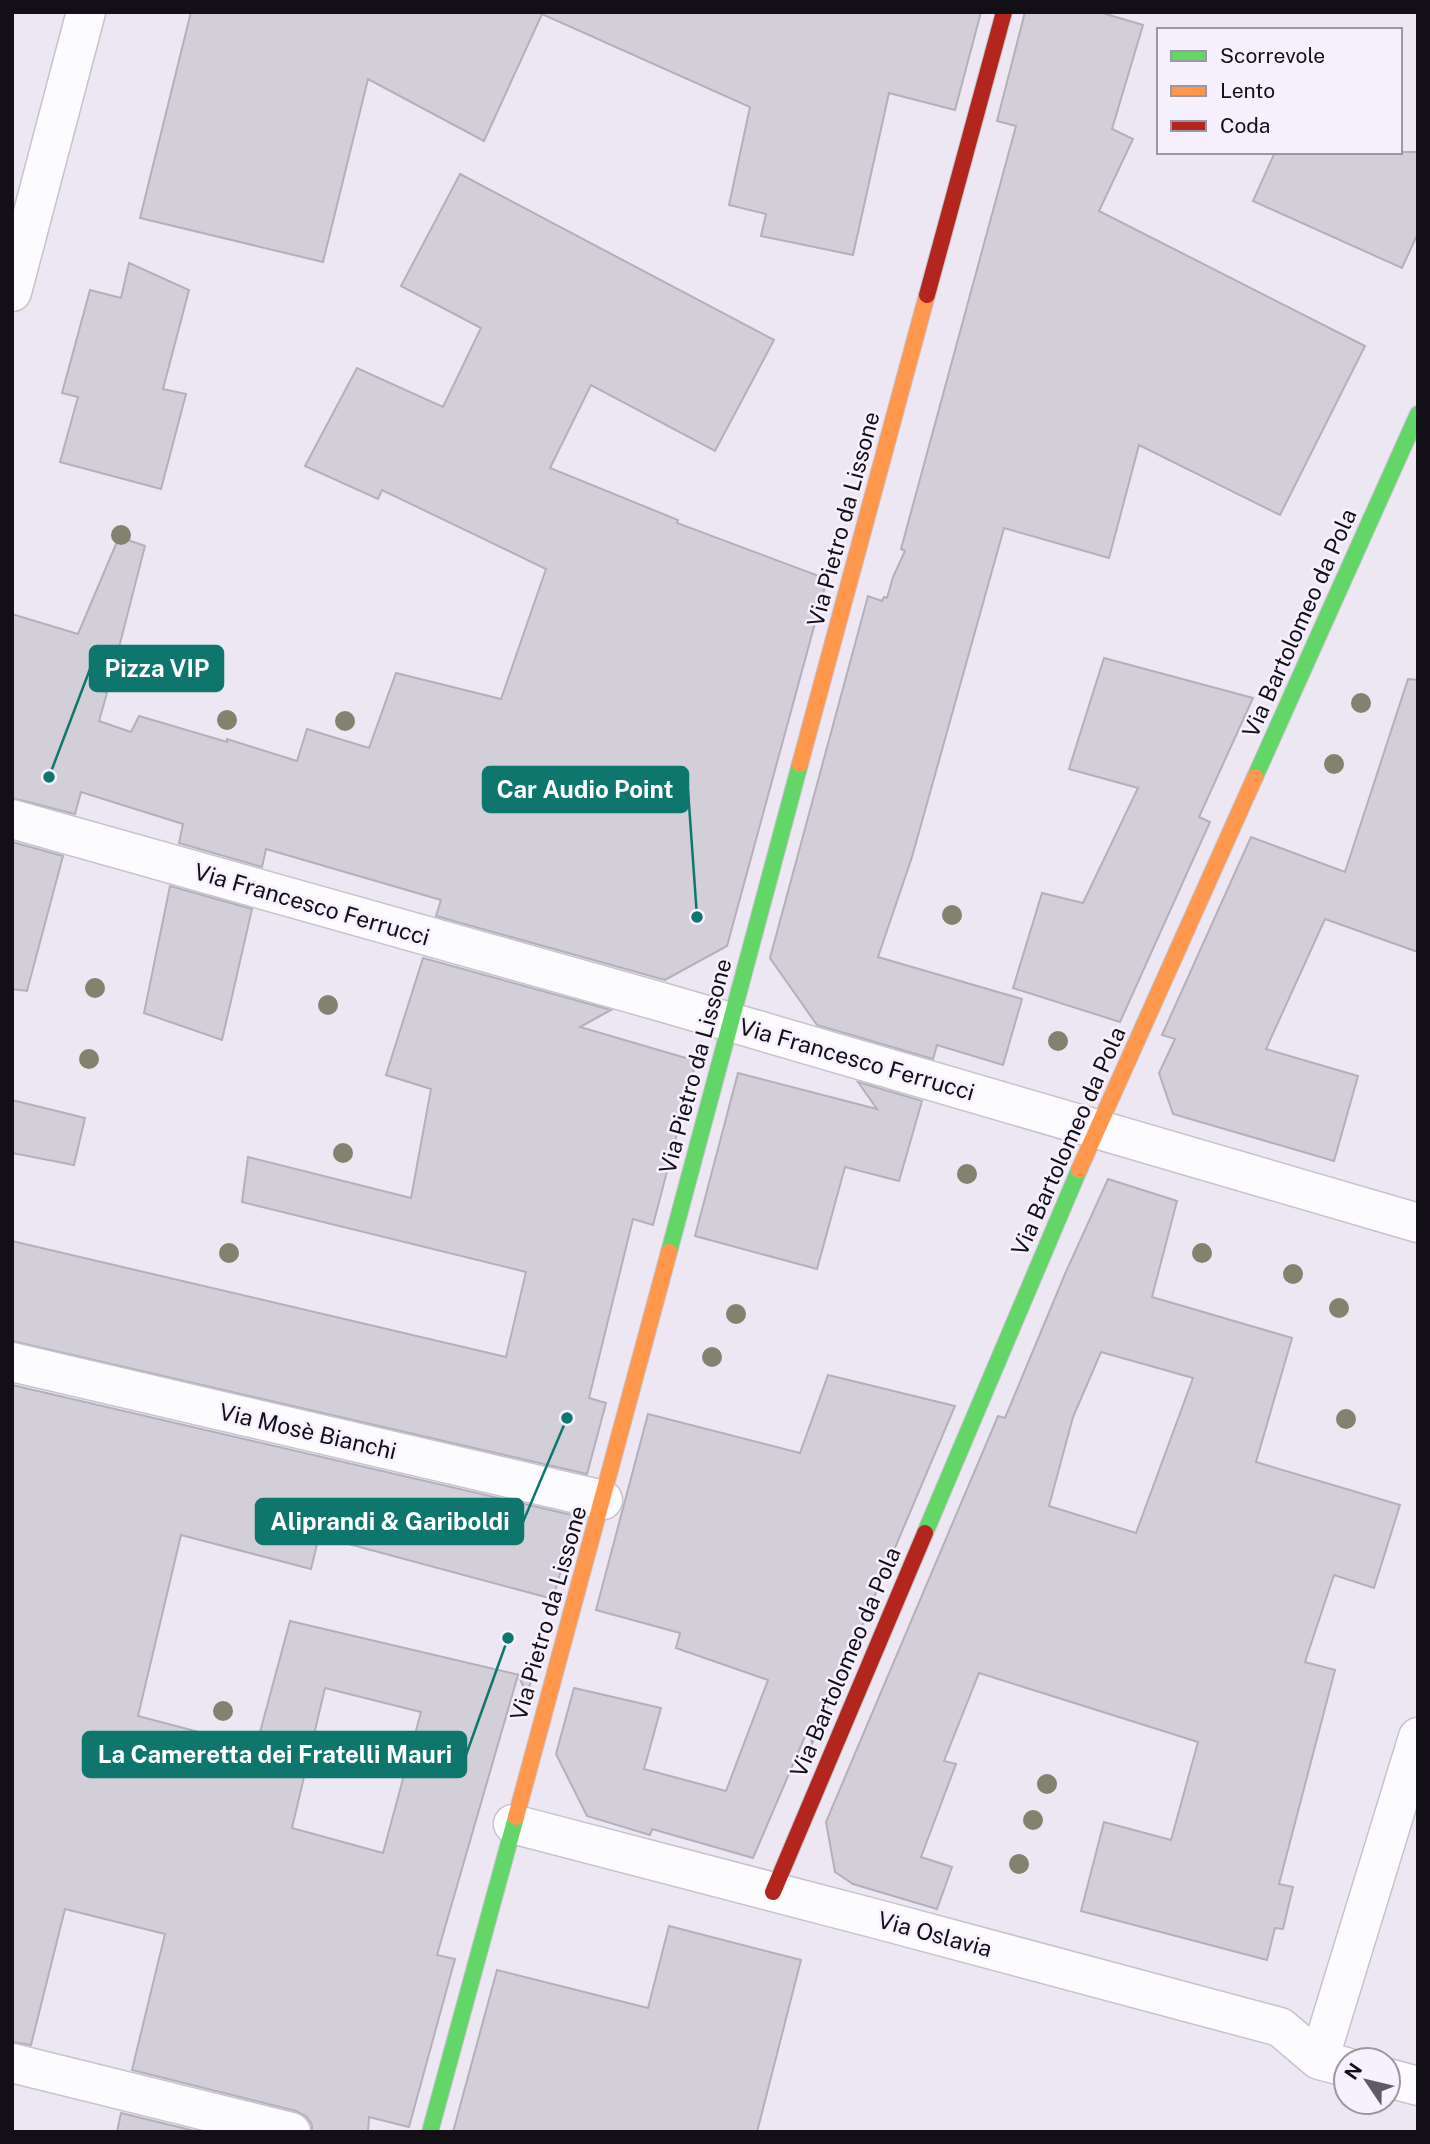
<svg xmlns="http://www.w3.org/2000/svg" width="1430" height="2144" font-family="'Public Sans',sans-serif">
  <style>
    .building { fill: #d3cfd9; stroke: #b4b0ba; stroke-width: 2; fill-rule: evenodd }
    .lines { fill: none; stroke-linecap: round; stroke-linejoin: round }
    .street-casing { stroke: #c7c3cd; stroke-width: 41 }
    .fast-casing { stroke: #c7c3cd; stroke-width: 18 }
    .slow-casing { stroke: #c7c3cd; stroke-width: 18 }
    .jam-casing { stroke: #c7c3cd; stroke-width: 18 }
    .street { stroke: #fcfbfd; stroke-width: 38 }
    .fast { stroke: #63d668; stroke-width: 16 }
    .slow { stroke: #ff974d; stroke-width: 16 }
    .jam { stroke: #b3261e; stroke-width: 16 }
    .tree { fill: #82826f }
    .labels { text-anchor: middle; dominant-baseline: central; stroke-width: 5; stroke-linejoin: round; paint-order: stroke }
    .street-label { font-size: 23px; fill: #130f17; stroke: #f7f0ff }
    .leader { fill: none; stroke: #0f766e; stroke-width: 2.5 }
    .callout-dot { fill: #0f766e; stroke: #f7f0ff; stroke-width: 2.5 }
    .callout { fill: #0f766e; stroke: #0f766e; stroke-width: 2.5 }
    .callout-label { font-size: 24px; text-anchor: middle; font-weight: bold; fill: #fff }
  </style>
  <rect width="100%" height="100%" fill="#ece7f3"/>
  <path class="building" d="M191 12H981L955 110 889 93 853 255 761 236 766 214 729 205 750 107 542 14 484 141 368 79 323 262 140 218Z
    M1025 12H1099L1143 25 1112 129 1133 139 1099 211 1365 346 1280 515 1139 445 1109 558 1004 528 912 857 878 957 1022 999 1003 1065 937 1045 933 1059 817 1025 770 958 868 596 882 601 884 597 887 598 893 577 905 551 901 549 1016 126 997 121Z
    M1275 152H1418V233L1402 268 1253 201Z
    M460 174 774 340 715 451 591 385 550 468 678 520 677 523 827 579 727 946 665 980 436 916 441 900 266 849 262 867 179 843 183 824 81 792 75 814 12 798V614L78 634 119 537 145 546 116 659 102 691 107 693 99 721 131 732 139 716 227 742V739L297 761 307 729 369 748 396 673 501 699 546 569 382 490 378 499 305 466 357 368 443 407 481 328 401 286Z
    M129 263 189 290 163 389 186 394 161 489 60 462 78 397 62 393 90 290 121 298Z
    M1104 658 1253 698 1199 817 1210 822 1120 1022 1013 988 1042 893 1083 903 1138 788 1069 769Z
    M1408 679 1418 680V952L1325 919 1266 1049 1358 1076 1334 1161 1173 1114 1159 1073 1175 1039 1162 1035 1251 837 1345 872Z
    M12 842 63 856 27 991 12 989Z
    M170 886 252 909 222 1040 144 1013Z
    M423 958 611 1010 580 1027 696 1061 653 1225 633 1219 589 1398 606 1403 587 1474 12 1341V1241L506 1357 526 1272 242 1202 248 1157 411 1198 431 1089 386 1075Z
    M738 1073 877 1109 858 1082 922 1101 899 1181 845 1167 817 1269 695 1236Z
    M12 1100 85 1118 74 1165 12 1153Z
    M1108 1179 1177 1201 1152 1297 1292 1338 1256 1462 1400 1505 1374 1588 1334 1575 1305 1662 1335 1670 1279 1884 1293 1887 1283 1929 1275 1928 1267 1960 1081 1911 1104 1822 1171 1840 1198 1742 979 1673 944 1761 956 1764 921 1857 952 1867 937 1909 853 1884 835 1872 826 1822 998 1416 1005 1418 1065 1274ZM1101 1352 1193 1378 1136 1533 1049 1506 1073 1417Z
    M828 1375 955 1406 812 1744 809 1727 753 1858 652 1829 650 1835 587 1816 556 1754 574 1688 661 1708 644 1769 726 1791 768 1680 676 1648 680 1633 596 1610 648 1414 800 1453Z
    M12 1385 576 1516 553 1599 319 1536 311 1569 181 1535 138 1716 256 1747 290 1621 532 1678 527 1694 518 1675 437 1955 455 1959 409 2127 369 2117 368 2132H312V2125L307 2117 296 2111 132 2070 165 1934 65 1909 31 2045 12 2042ZM325 1688 421 1712 383 1853 292 1828Z
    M669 1926 801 1960 757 2132H453L497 1970 648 2008Z
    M121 2113 199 2132H117Z"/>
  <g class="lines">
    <defs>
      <path id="street" d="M12 292 86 12
        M12 819 658 1001 1418 1223
        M12 1362 603 1500
        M513 1824 873 1918 1280 2027 1319 2060 1346 2067
        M1319 2060 1418 1737
        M12 2063 291 2132
        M1388 2078 1418 2086"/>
      <path id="fast" d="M1255 777 1418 414
        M669 1252 800 764
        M925 1533 1079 1170
        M430 2132 516 1817"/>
      <path id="slow" d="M800 764 927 295
        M1079 1170 1255 777
        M516 1817 669 1252"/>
      <path id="jam" d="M927 295 1004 12
        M773 1892 925 1533"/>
    </defs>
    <use href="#street" class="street-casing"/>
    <use href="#fast" class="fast-casing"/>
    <use href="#slow" class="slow-casing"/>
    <use href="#jam" class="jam-casing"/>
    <use href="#street" class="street"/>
    <use href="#fast" class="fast"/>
    <use href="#slow" class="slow"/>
    <use href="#jam" class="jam"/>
  </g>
  <g class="tree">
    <circle cx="121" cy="535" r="10"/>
    <circle cx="1361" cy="703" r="10"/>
    <circle cx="227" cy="720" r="10"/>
    <circle cx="345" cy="721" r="10"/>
    <circle cx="1334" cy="764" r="10"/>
    <circle cx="952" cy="915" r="10"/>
    <circle cx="95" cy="988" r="10"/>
    <circle cx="328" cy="1005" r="10"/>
    <circle cx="1058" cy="1041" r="10"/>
    <circle cx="89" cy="1059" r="10"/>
    <circle cx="343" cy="1153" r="10"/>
    <circle cx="967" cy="1174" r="10"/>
    <circle cx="229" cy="1253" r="10"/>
    <circle cx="1202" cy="1253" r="10"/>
    <circle cx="1293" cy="1274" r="10"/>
    <circle cx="1339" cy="1308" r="10"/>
    <circle cx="736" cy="1314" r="10"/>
    <circle cx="712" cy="1357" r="10"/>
    <circle cx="1346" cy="1419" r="10"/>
    <circle cx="223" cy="1711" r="10"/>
    <circle cx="1047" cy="1784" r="10"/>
    <circle cx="1033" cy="1820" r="10"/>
    <circle cx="1019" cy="1864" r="10"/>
  </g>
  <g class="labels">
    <g class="street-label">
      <text transform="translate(843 519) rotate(-75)">Via Pietro da Lissone</text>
      <text transform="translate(1299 623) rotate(-66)">Via Bartolomeo da Pola</text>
      <text transform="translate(312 904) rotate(16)">Via Francesco Ferrucci</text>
      <text transform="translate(857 1059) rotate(16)">Via Francesco Ferrucci</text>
      <text transform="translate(695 1066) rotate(-75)">Via Pietro da Lissone</text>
      <text transform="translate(1068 1141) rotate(-66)">Via Bartolomeo da Pola</text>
      <text transform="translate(308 1431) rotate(13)">Via Mosè Bianchi</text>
      <text transform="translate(548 1613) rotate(-74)">Via Pietro da Lissone</text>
      <text transform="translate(845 1662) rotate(-67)">Via Bartolomeo da Pola</text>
      <text transform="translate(935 1934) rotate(15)">Via Oslavia</text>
    </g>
  </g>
  <path class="leader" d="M49 777L90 669M697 917L688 790M567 1418L523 1522M508 1638L466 1755"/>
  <g class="callout-dot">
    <circle cx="49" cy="777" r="7"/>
    <circle cx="697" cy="917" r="7"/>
    <circle cx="567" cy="1418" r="7"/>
    <circle cx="508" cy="1638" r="7"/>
  </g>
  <g class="callout">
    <rect x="90" y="646" width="133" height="45" rx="7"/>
    <rect x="483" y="767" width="205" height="45" rx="7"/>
    <rect x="256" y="1499" width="267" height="45" rx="7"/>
    <rect x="83" y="1732" width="383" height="45" rx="7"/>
  </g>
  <g class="callout-label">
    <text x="157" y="677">Pizza VIP</text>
    <text x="585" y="798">Car Audio Point</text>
    <text x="390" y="1530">Aliprandi &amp; Gariboldi</text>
    <text x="275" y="1763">La Cameretta dei Fratelli Mauri</text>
  </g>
  <rect width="1430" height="2144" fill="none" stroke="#130f17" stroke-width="28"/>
  <rect x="1157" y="28" width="245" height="126" fill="#f7f0ff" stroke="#9c96a2" stroke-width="2"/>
  <rect x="1171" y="51" width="35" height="10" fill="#63d668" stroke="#9c96a2" stroke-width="2"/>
  <text x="1220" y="63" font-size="21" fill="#130f17">Scorrevole</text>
  <rect x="1171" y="86" width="35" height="10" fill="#ff974d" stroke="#9c96a2" stroke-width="2"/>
  <text x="1220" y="98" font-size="21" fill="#130f17">Lento</text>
  <rect x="1171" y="121" width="35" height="10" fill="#b3261e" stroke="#9c96a2" stroke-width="2"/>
  <text x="1220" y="133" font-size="21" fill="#130f17">Coda</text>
  <g transform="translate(1367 2081) rotate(305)"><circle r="33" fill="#f7f0ff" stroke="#9c96a2" stroke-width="2"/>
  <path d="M0-5L12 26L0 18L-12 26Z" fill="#5f5b64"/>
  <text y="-10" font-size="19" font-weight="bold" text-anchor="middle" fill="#130f17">N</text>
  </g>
</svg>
